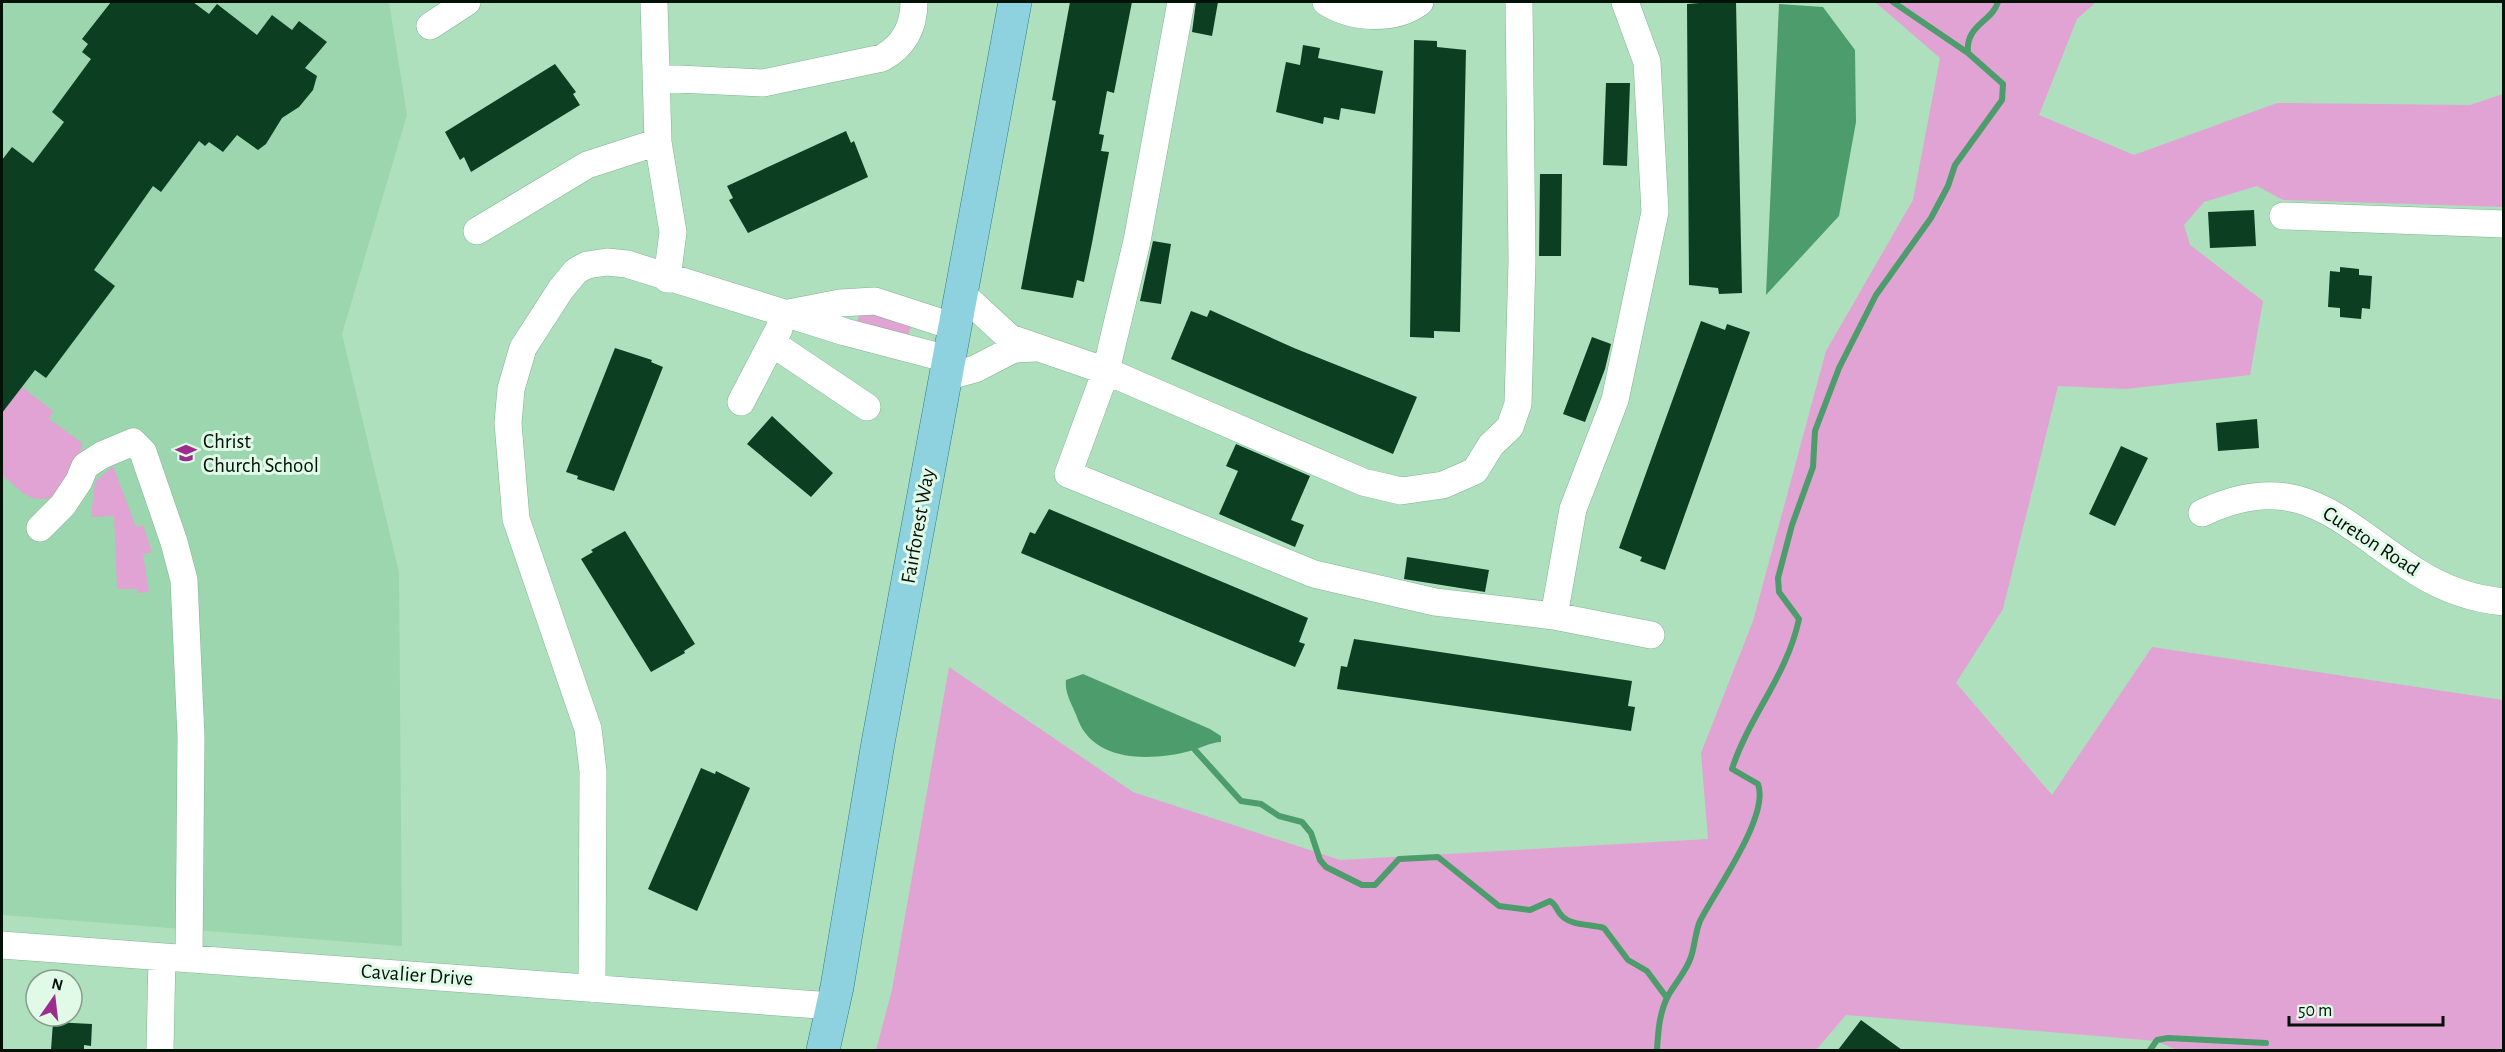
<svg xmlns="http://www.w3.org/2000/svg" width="2505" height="1052" font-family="'Alegreya Sans',sans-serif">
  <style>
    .built { fill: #9cd6ae }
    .green { fill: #e1a2d4 }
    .water { fill: #4c9d6b }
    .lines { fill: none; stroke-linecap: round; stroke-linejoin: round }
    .stream { stroke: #4c9d6b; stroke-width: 6 }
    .building { fill: #0c3e22 }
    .minor-casing { stroke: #81b391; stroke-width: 28 }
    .major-casing { stroke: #2c7b86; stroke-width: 34 }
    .minor { stroke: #fff; stroke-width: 27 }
    .major { stroke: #8ed2e0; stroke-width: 33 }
    .labels { text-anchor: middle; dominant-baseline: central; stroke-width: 6; stroke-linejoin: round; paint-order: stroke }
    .poi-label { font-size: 21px; fill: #021207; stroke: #e1fae8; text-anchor: start }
    .street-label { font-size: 21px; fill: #021207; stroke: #e1fae8 }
  </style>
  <rect width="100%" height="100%" fill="#aee0bd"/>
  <path class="built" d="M2 2H389L407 115 342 334 399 572 402 946 2 915Z"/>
  <path class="green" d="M1875 2H2096L2077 19 2039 115 2134 155 2277 103 2470 105 2503 94V207L2283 200 2257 186 2204 202 2184 225 2190 245 2263 301 2250 375 2126 389 2058 386 2003 609 1956 683 2052 795 2152 647 2503 700V1050H2177L2156 1041 1846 1015 1816 1050H876L892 990 949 667 1133 792 1340 860 1708 839 1701 753 1753 621 1826 351 1913 200 1940 58Z
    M861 310 912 324 908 335 857 322Z
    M22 387 53 411 49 419 82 443 79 460 62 495C28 505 27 495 2 475V413Z
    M113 466 136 527 143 525 152 552 143 554 149 592 138 593V589H117L114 516 91 517 95 482Z"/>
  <path class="water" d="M1779 4 1823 7 1855 50 1856 122 1839 216 1766 295Z
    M1083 674 1210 729 1221 736V742C1211 742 1199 749 1190 751 1152 761 1095 763 1078 720 1074 707 1064 694 1066 680Z"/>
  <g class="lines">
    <path class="stream" d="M1893 2 1968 53
      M1195 750 1241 801 1261 804 1279 816 1302 822 1311 833 1320 860 1326 867 1362 885H1375L1399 859 1438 857 1499 906 1530 910 1550 901C1557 905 1556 910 1562 916 1572 926 1591 924 1604 928L1628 960 1647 971 1667 998
      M1657 1050C1658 1033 1659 1013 1668 996 1675 983 1686 972 1691 957 1695 945 1695 933 1700 921 1715 891 1770 816 1758 784L1732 769C1749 716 1787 676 1799 619L1779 592 1778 578 1792 525 1813 467 1815 431 1839 368 1876 295 1931 218 1948 186 1955 165 2002 100 2003 84 1968 53C1965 25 1992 22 1998 2
      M2150 1050 2157 1040 2168 1038 2266 1043"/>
  </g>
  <path class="building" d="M111 2H193L209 14 217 4 257 35 272 15 292 30 299 21 327 42 305 68 317 76 313 90 299 107 282 118 266 144 258 150 237 135 223 152 209 142 205 146 199 141 161 192 153 186 94 270 115 286 46 378 35 370 2 413V160L12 147 33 163 64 122 52 112 91 59 82 52 88 44 82 39Z
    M1070 2H1132L1114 93 1107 91 1099 134 1104 135 1101 151 1109 152 1092 243 1084 282 1077 280 1073 298 1021 289 1056 101 1052 100Z
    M1196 2H1218L1212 36 1192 32Z
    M1712 2H1736L1742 293 1719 294 1718 288 1689 285 1687 4Z
    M1414 40 1437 41V47L1466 50 1460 332 1434 331V338L1410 337Z
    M1303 45 1320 48 1318 58 1383 71 1375 114 1341 108 1339 120 1324 117 1323 124 1276 112 1286 62 1300 65Z
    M555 64 576 92 573 94 580 105 471 172 464 157 460 160 445 132Z
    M1606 83H1630L1627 166 1603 165Z
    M846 131 851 143 854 141 868 177 748 233 729 200 733 198 727 186Z
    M1540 174H1562L1561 256H1539Z
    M2254 210 2256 246 2210 248 2208 212Z
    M1153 241 1171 244 1161 304 1140 301Z
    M2340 267 2359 269V275L2372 276 2370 309 2362 308 2361 319 2340 317V308L2328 307 2330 271 2340 272Z
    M1210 310 1294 348 1417 397 1393 454 1171 359 1191 311 1207 317Z
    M1701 321 1725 330 1727 324 1750 332 1665 570 1640 561 1642 557 1619 548Z
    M1592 337 1611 344 1605 369 1585 422 1563 414Z
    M615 348 652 360 651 362 663 367 614 491 577 479 578 476 566 472Z
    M772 416 833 473 811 497 747 444Z
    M2257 419 2259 448 2218 451 2216 423Z
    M1236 444 1310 476 1291 520 1304 525 1295 547 1219 514 1238 471 1226 466Z
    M2121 446 2148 458 2115 526 2089 514Z
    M1049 509 1308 618 1299 642 1305 644 1295 667 1021 553 1030 532 1035 534Z
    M625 531 695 644 684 651 685 653 651 672 581 559 593 552 591 550Z
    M1407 557 1489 570 1485 592 1404 579Z
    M1354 639 1632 681 1628 706 1635 707 1631 731 1337 689 1341 666 1347 667Z
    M701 768 715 774 716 771 750 788 697 911 648 889Z
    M1861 1020 1902 1050H1838Z
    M53 1022 92 1024 91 1046 84 1045V1050H51Z"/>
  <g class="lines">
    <defs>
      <path id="minor" d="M654 2 658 142 673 232 667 279
        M1181 2 1137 241 1113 341 1106 371 1068 474 1314 574 1435 602 1554 616 1573 509 1615 400 1655 212 1647 62 1625 2
        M1326 2C1353 19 1395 21 1420 2
        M430 26 467 2
        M656 78 763 83 882 58C904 46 914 27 914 2
        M2283 216 2504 224
        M477 231 587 165 658 142
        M961 293 1010 338 1106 371 1363 482 1401 491 1443 485 1475 471 1491 445 1510 427 1518 404 1522 261 1519 2
        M789 313 840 303 875 301 955 327
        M772 343 867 407
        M945 377 975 369 1014 349 1036 348
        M741 402 779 329
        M2202 513C2301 466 2341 524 2417 572 2444 589 2472 599 2504 602
        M40 528 63 505 79 481 85 466 102 455 133 442 143 452 174 542 184 580 191 737 189 959
        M1554 616 1651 635
        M2 945 832 1006
        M592 989 593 771 588 729 516 519 508 423 511 389 523 348 561 289 576 271 587 265 607 262 627 264 845 332 948 359
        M160 1050 162 957"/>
      <path id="major" d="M823 1050 837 987 878 743 1015 2"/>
    </defs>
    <use href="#minor" class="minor-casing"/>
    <use href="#major" class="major-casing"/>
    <use href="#minor" class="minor"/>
    <use href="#major" class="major"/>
  </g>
  <defs>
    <symbol id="school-bare" viewBox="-9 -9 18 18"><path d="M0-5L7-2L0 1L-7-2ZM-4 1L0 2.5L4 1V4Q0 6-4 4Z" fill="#9c2d8c" stroke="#e1fae8" stroke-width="2.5" paint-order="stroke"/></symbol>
  </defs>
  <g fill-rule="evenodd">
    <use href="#school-bare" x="171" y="438" width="30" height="30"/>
  </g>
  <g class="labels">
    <g class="poi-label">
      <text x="203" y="441">Christ<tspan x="203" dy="24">Church School</tspan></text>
    </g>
    <g class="street-label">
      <text transform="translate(918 526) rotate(-80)">Fairforest Way</text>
      <text transform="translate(2371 541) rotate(33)">Cureton Road</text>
      <text transform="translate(417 975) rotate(4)">Cavalier Drive</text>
    </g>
  </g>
  <rect width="2505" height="1052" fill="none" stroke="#021207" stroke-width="6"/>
  <g transform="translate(54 998) rotate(14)"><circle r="28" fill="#e1fae8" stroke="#889d8e" stroke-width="1.5"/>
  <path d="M0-4.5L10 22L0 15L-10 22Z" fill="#9c2d8c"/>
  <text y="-9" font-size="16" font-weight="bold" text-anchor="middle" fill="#021207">N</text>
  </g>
  <path d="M2289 1016v9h154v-9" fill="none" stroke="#021207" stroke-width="3"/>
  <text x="2298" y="1016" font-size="18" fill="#021207" stroke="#e1fae8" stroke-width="4.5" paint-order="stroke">50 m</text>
</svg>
